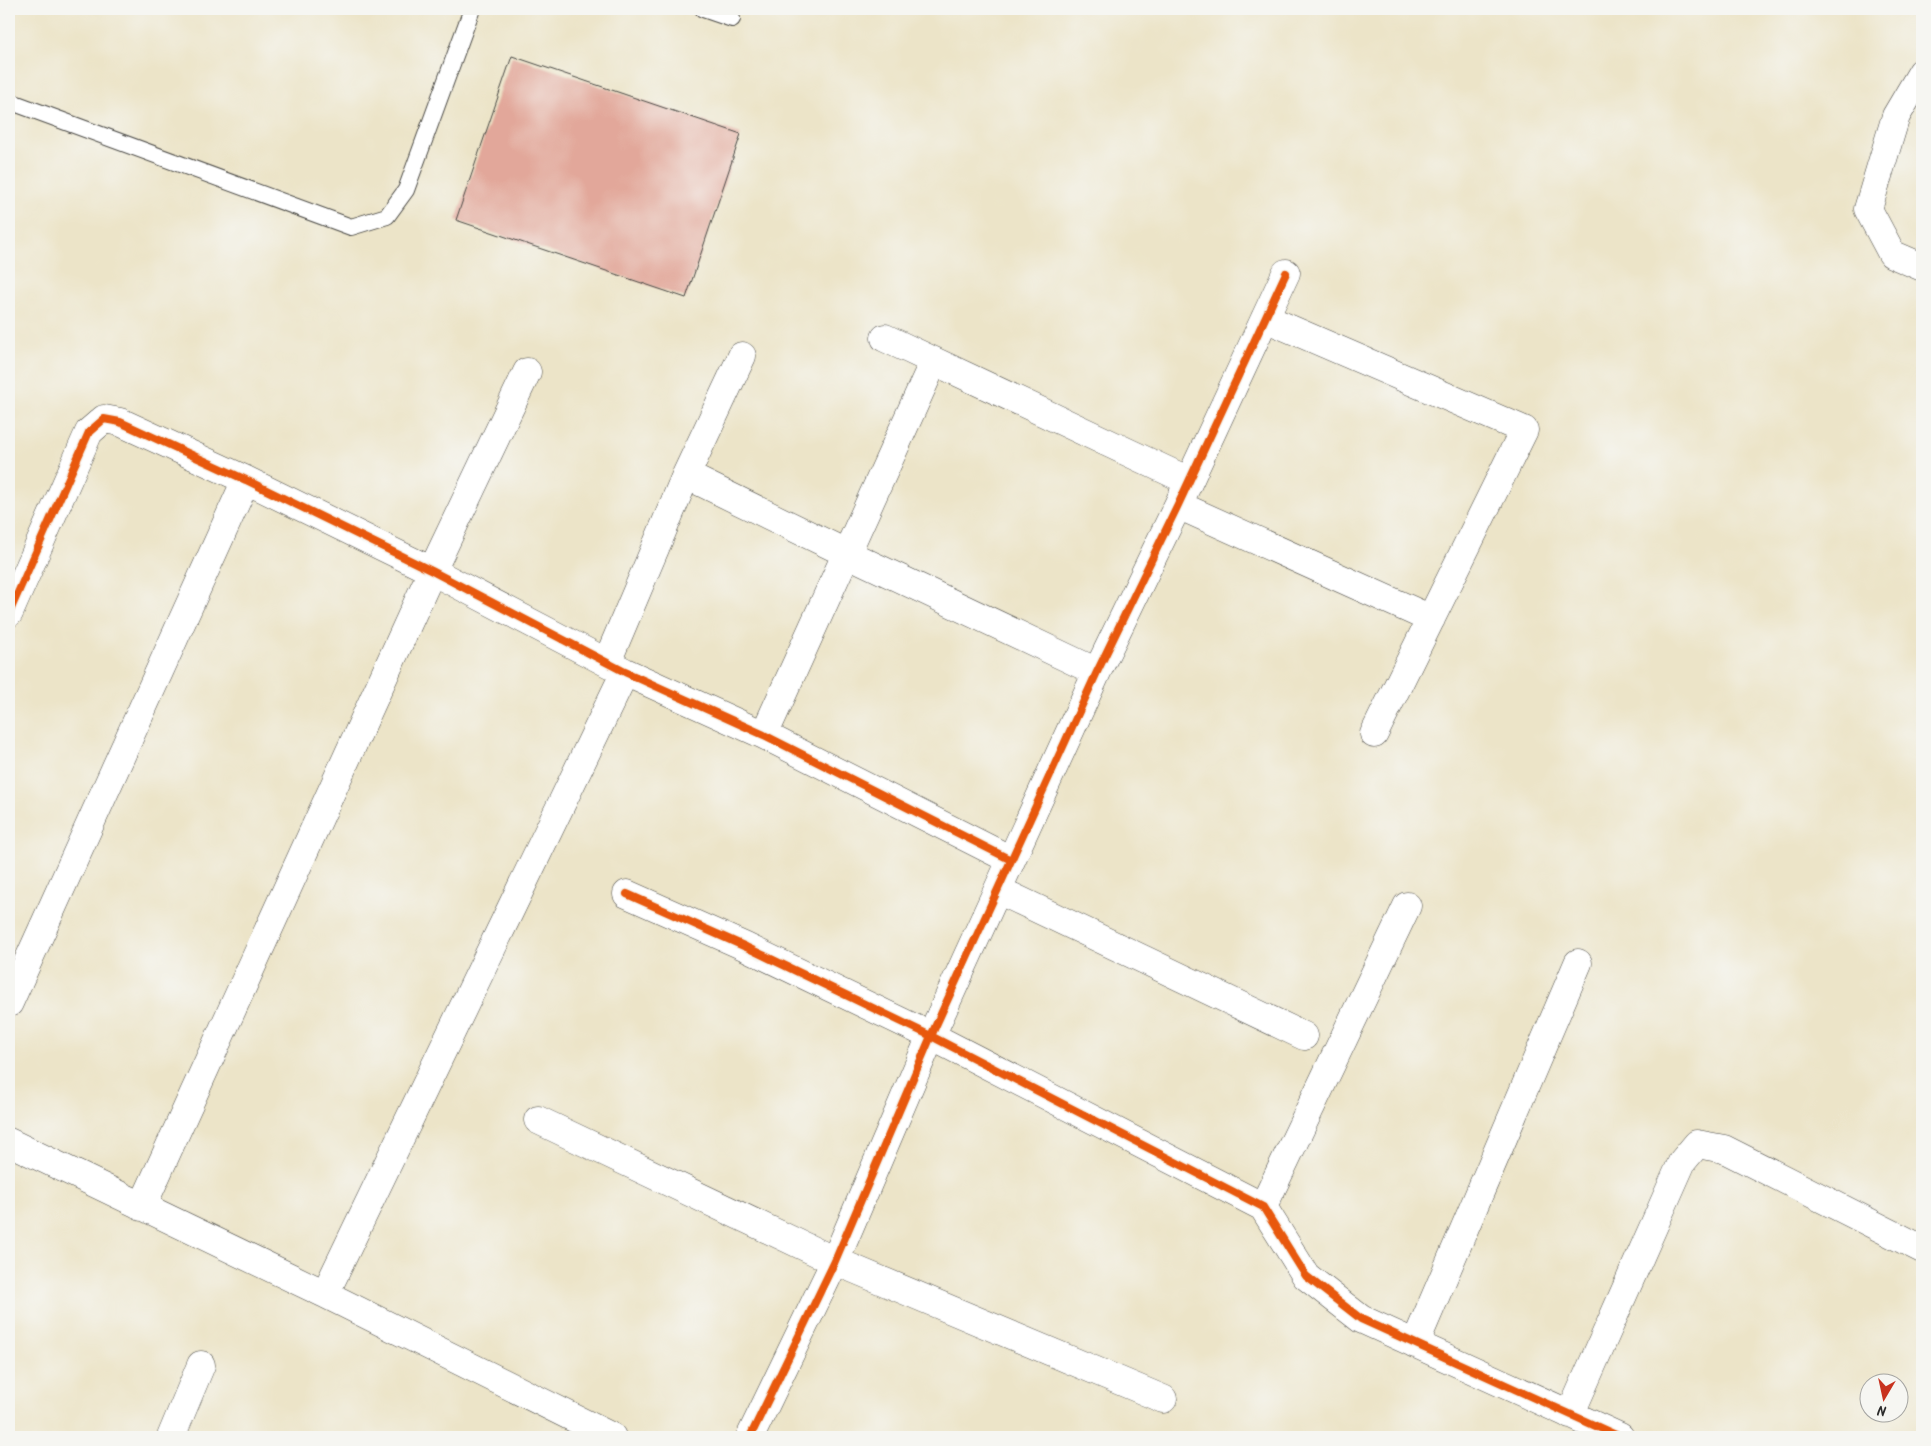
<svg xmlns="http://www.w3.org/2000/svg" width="1931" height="1446" font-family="Kalam,sans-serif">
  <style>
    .building { fill: #e2a79a }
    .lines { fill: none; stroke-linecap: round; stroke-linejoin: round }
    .service-casing { stroke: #484743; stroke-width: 18 }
    .minor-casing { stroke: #484743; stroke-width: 29 }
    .service { stroke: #fff; stroke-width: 16 }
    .minor { stroke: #fff; stroke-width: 28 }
    .cycleway-casing { stroke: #f6f6f2; stroke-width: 11 }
    .cycleway { stroke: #e8590c; stroke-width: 8 }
  </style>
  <rect width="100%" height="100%" fill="#f6f6f2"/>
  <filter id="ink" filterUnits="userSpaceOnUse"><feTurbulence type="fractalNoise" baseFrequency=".02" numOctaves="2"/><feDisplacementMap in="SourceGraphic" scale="10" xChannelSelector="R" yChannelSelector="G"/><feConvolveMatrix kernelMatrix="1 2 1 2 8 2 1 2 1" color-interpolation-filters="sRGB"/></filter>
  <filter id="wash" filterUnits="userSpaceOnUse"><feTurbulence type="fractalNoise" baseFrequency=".0096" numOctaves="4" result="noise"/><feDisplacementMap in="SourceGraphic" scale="20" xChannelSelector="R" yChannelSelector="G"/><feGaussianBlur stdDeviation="1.12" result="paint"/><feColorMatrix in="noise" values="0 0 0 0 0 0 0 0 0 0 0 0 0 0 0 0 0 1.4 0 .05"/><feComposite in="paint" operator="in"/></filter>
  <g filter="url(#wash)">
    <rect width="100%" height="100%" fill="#ece4c8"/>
    <g id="blocks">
      <path class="building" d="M512 56 741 134 686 298 456 220Z"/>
    </g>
  </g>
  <g filter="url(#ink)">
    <use href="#blocks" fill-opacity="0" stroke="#484743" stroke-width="1"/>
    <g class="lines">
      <defs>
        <path id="service" d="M703 9 732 19
          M9 101 351 227 387 216 406 190 472 9"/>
        <path id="minor" d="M1922 72 1896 116 1868 209 1892 254 1922 267
          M1265 318 1524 430 1374 734
          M885 338 1189 481
          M686 475 846 553 1097 672
          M1178 505 1431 619
          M9 613 89 432 104 419 120 422 246 480 432 571 625 672 764 735 1011 860
          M607 662 686 475 742 356
          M764 735 934 361
          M998 890 1304 1036
          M627 894 746 947 931 1036 1263 1207 1306 1276 1361 1319 1620 1437
          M9 1003 246 480
          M538 1120 835 1261 1163 1399
          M9 1142 325 1294 612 1437
          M142 1207 432 571 527 372
          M1263 1207 1407 906
          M325 1294 625 672
          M1415 1344 1578 963
          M1570 1415 1682 1162 1697 1144 1724 1149 1922 1249
          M171 1437 201 1365
          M750 1437 835 1261 931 1036 1097 672 1178 505 1286 273"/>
      </defs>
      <use href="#service" class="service-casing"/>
      <use href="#minor" class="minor-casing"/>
      <use href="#service" class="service"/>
      <use href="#minor" class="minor"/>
      <defs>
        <path id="cycleway" d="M9 613 89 432 104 419 120 422 246 480 432 571 625 672 764 735 1011 860
          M627 894 746 947 931 1036 1263 1207 1306 1276 1361 1319 1620 1437
          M750 1437 835 1261 931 1036 1097 672 1178 505 1286 273"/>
      </defs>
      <use href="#cycleway" class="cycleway-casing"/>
      <use href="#cycleway" class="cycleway"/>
    </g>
  </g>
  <rect width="1931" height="1446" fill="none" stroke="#f6f6f2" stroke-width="30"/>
  <g transform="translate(1884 1398) rotate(189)"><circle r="24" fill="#f6f6f2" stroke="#a5a5a2"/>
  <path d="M0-4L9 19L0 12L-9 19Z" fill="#c8321e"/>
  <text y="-8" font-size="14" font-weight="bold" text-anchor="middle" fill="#2b2b2b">N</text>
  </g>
</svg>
